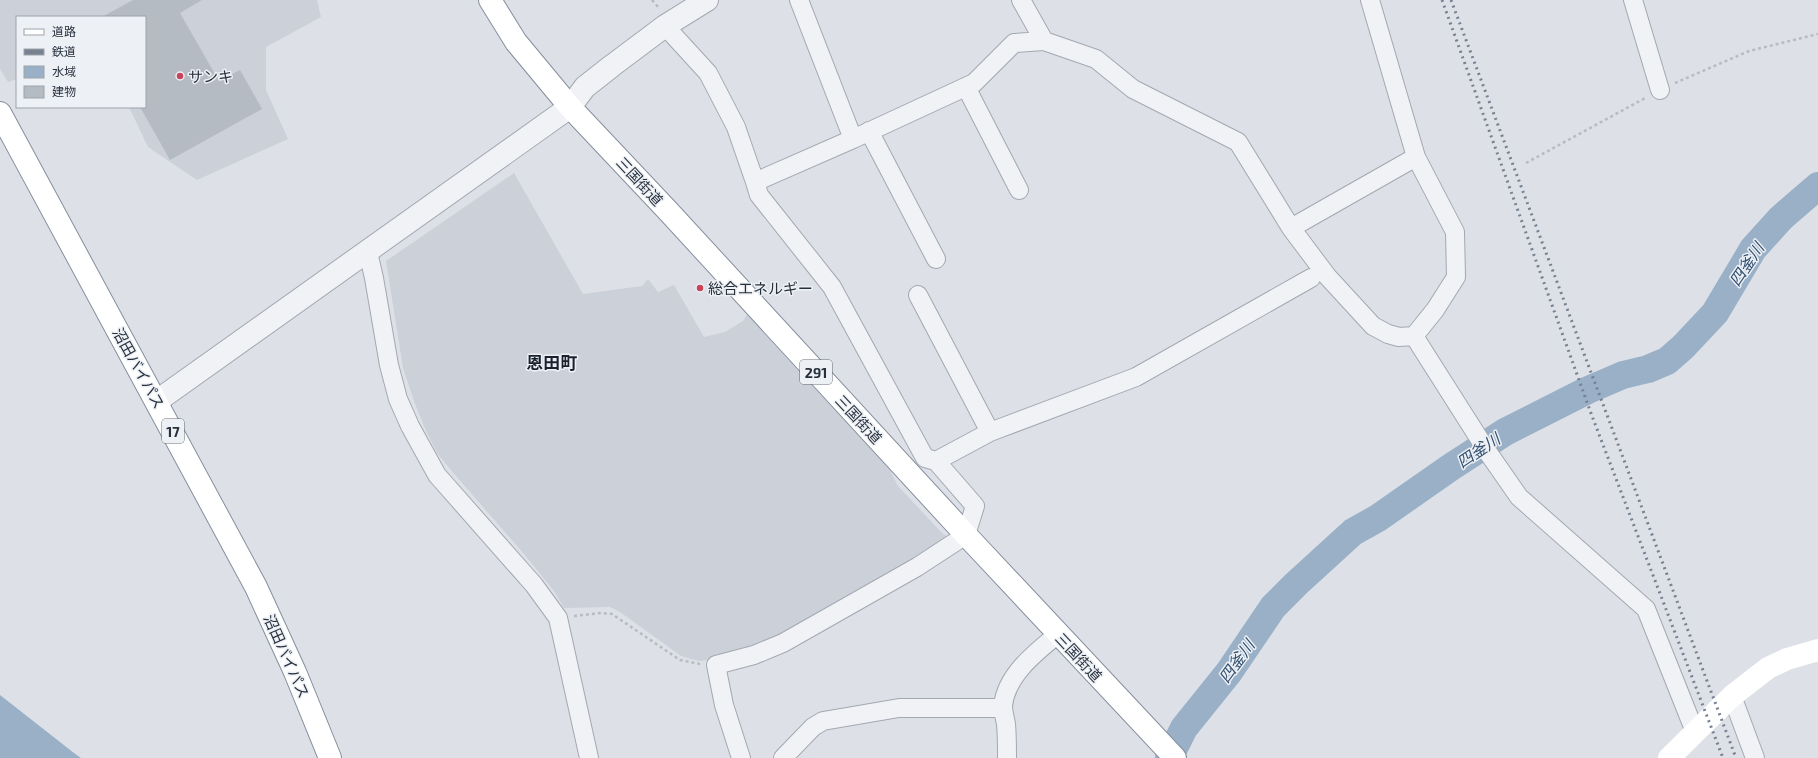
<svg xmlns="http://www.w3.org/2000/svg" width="1818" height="758" font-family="'Exo 2','Noto Sans JP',sans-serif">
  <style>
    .built { fill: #cbd0d9 }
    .water { fill: #99b0c7 }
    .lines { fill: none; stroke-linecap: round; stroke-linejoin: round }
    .river { stroke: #99b0c7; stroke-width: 28 }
    .building { fill: #b5bbc3 }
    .minor-casing { stroke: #a3a8b1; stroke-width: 20 }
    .tertiary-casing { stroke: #a3a8b1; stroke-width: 24 }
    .trunk-casing { stroke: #858f9d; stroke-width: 24 }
    .path { stroke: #b8bcc1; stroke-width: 2.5; stroke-dasharray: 3 3; stroke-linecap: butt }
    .minor { stroke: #f0f2f5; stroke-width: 18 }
    .tertiary { stroke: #f0f2f5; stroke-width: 22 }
    .secondary { stroke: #fff; stroke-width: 22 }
    .trunk { stroke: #fff; stroke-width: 22 }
    .rail { stroke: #778190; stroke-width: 3; stroke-dasharray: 2 4; stroke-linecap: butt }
    .poi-dot { fill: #cb435a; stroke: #edf0f5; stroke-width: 1.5 }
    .labels { text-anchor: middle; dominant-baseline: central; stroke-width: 3; stroke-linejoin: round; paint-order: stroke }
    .shield { fill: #edf0f5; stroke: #626a74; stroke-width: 1 }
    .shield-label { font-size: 14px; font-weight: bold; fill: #27303d }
    .poi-label { font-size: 15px; fill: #27303d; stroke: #edf0f5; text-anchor: start }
    .street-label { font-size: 15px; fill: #27303d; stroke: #edf0f5 }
    .water-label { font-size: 16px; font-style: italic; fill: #324f70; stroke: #edf0f5 }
    .quarter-label { font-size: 17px; font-weight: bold; fill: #19212e; stroke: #edf0f5 }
  </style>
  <rect width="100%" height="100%" fill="#dde1e7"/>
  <path class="built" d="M0 0H317L321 17 266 47V90L288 139 197 180 148 147 129 107H145V17H17V79L8 82 0 69Z
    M514 173 583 294 642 286 648 279 658 292 674 285 704 337 725 332 743 321 748 313 879 449 898 486 942 533 953 541 782 640 718 659 699 661 681 656 620 612 610 607 564 608 554 591 524 554 450 469 437 453 426 431 414 401 403 368 386 261Z"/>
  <path class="water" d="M0 695 74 753 81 758H0Z"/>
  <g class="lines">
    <path class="river" d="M1169 758 1184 728 1229 672 1273 607 1296 584 1353 532 1378 518 1451 467 1505 432 1588 390 1623 375 1648 369 1667 361 1683 347 1715 313 1753 249 1781 218 1818 186"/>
  </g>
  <path class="building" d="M133 0H202L180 13 219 81 240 70 262 109 170 160 140 107H145V17H102Z"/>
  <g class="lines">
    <defs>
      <path id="minor" d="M799 0 853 139 974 83 1014 43 1044 41
        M1021 0 1044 41 1096 59 1133 89 1238 142 1291 228 1327 276 1373 326 1388 334 1399 337 1414 336 1487 451 1519 497 1646 609 1695 732
        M1370 0 1416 157 1455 232 1456 277 1435 310 1414 336
        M1633 0 1660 90
        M665 26 708 73 736 127 755 182
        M966 87 1019 190
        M869 131 936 259
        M853 139 755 182 759 195 832 287 925 458 936 461
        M1291 228 1416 157
        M368 252 374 278 389 365 398 399 410 426 437 475 534 585 558 618 589 758
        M990 432 1136 377 1311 278
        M1732 696 1755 758
        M741 758 724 705 716 665 754 655 783 643 917 567 966 535 975 506 936 461 990 432 918 295
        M783 758 813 727 823 721 899 708H1003
        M1007 758C1007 747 1007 735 1006 724 1005 718 1003 712 1003 706 1006 675 1036 652 1058 634"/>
      <path id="tertiary" d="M157 401 570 107 585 87 613 65 665 26 707 0"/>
      <path id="trunk" d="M490 0 516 42 570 107 669 212 966 535 1175 758
        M0 113 256 587 295 672 330 758"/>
    </defs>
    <use href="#minor" class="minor-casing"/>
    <use href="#tertiary" class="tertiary-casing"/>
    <use href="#trunk" class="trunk-casing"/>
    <path class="path" d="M652 0 659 8
      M1675 83 1749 51 1818 34
      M1526 163 1647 97
      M574 616 601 613 612 614 680 660 700 664"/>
    <use href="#minor" class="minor"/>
    <use href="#tertiary" class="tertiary"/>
    <path class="secondary" d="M1669 758 1732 696 1768 668 1787 659 1818 650"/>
    <use href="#trunk" class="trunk"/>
    <path class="rail" d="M1442 0 1592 416 1723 758
      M1451 0 1736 758"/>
  </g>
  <g class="poi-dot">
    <circle cx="180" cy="76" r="4"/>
    <circle cx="700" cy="288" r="4"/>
  </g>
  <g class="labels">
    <g class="shield">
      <rect x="800" y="360" width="32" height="24" rx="3"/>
      <rect x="162" y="419" width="22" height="24" rx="3"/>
    </g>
    <g class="shield-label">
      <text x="816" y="372">291</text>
      <text x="173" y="431">17</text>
    </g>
    <g class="poi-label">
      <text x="188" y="76">サンキ</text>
      <text x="708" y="288">総合エネルギー</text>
    </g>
    <g class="street-label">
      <text transform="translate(640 181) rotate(47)">三国街道</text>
      <text transform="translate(139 368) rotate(61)">沼田バイパス</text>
      <text transform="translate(859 419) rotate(47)">三国街道</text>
      <text transform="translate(287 656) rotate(66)">沼田バイパス</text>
      <text transform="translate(1079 657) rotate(47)">三国街道</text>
    </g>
    <g class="water-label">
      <text transform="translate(1746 264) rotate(-56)">四釜川</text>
      <text transform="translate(1478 450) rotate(-34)">四釜川</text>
      <text transform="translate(1236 661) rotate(-54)">四釜川</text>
    </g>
    <g class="quarter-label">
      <text x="552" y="362">恩田町</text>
    </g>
  </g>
  <rect x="16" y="16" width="130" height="92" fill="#edf0f5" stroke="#9ea3ab"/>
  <rect x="24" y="29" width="20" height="6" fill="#ffffff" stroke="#9ea3ab"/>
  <text x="52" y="36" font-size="12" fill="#27303d">道路</text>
  <rect x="24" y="49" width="20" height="6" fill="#778190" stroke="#9ea3ab"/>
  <text x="52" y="56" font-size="12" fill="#27303d">鉄道</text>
  <rect x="24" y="66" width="20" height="12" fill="#99b0c7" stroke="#9ea3ab"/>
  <text x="52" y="76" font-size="12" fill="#27303d">水域</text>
  <rect x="24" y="86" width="20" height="12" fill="#b5bbc3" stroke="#9ea3ab"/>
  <text x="52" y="96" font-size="12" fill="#27303d">建物</text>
</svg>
